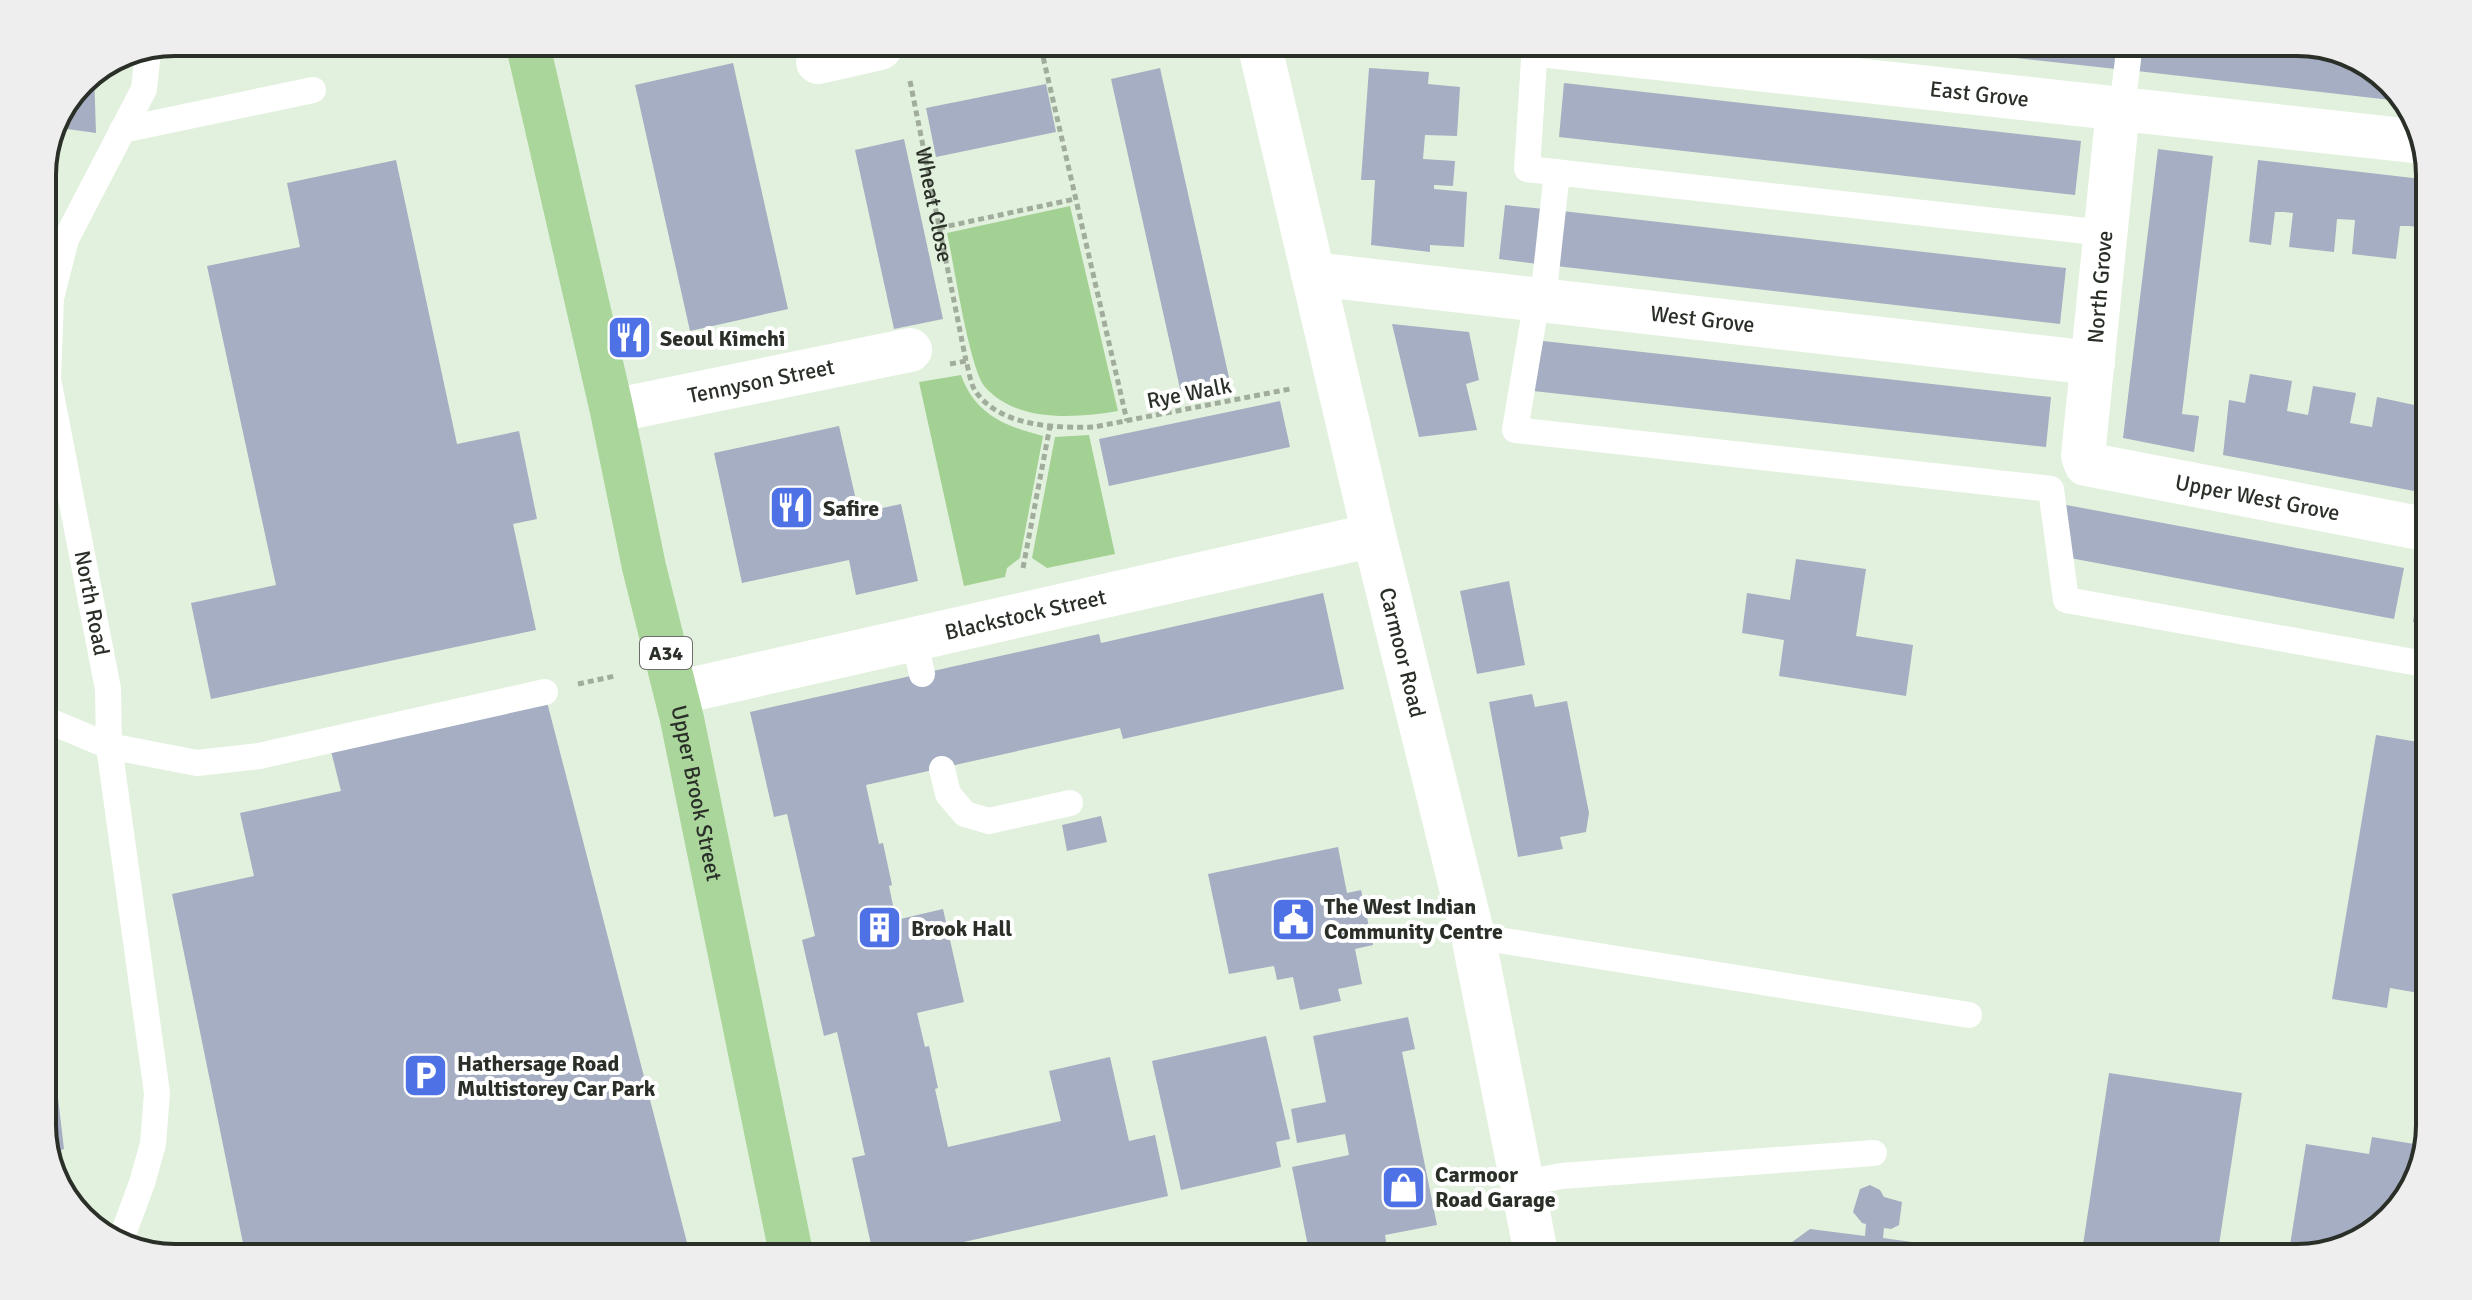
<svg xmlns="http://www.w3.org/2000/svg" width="2472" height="1300" font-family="Signika,sans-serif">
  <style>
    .green { fill: #a3d193 }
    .building { fill: #a5aec2 }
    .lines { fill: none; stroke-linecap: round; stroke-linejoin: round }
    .path { stroke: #a1ac9d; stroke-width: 5; stroke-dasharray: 6 4; stroke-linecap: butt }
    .lane { stroke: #fff; stroke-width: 26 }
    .street { stroke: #fff; stroke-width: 44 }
    .highway { stroke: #aad69b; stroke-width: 44 }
    .labels { text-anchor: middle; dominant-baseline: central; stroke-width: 8; stroke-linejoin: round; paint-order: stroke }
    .shield { fill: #fff; stroke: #6a6d68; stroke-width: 2 }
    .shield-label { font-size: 20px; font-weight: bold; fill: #2a2f28 }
    .street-label { font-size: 22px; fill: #2a2f28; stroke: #fff }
    .poi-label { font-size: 22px; font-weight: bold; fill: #2a2f28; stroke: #fff; text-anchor: start }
    .rim { fill: none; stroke: #2a2f28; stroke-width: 4 }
  </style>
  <rect width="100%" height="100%" fill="#e2f1dd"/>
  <path class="green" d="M1070 206 1118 411C1076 418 1017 423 985 387 969 367 954 264 947 233Z
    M961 375C975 414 1004 426 1043 436L1020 558 1007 568 1005 577 964 586 919 382Z
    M1089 435 1115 554 1047 568 1032 558 1055 437Z"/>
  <path class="building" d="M2297 42 2356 56 2408 102 2137 71 2140 43Z
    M2119 43 2116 69 1907 46V44Z
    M733 63 788 309 690 331 635 85Z
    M1160 68 1230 382 1181 393 1111 79Z
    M1369 68 1429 72 1428 84 1460 87 1457 136 1425 135 1423 159 1455 161 1453 186 1434 185V189L1467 192 1464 247 1430 245V252L1371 245 1375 180H1361Z
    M94 72 96 133 60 128 81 81Z
    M1564 83 2081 141 2075 195 1559 137Z
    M1046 84 1056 132 936 157 926 108Z
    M904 139 943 319 894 329 855 150Z
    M2158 149 2213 156 2182 414 2199 416 2194 452 2123 438Z
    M396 160 457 444 519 431 537 519 513 524 536 630 211 699 191 603 276 585 207 266 300 247 287 183Z
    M2258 160 2430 180V263L2414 261 2418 227 2409 226H2400L2396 259 2352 254 2355 220 2337 219 2334 252 2289 247 2293 213 2284 212H2275L2271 245 2249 242Z
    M1505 205 1544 209 1538 264 1499 259Z
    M1562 211 2066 268 2060 324 1556 266Z
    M1392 324 1469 332 1479 380 1466 384 1477 430 1419 437Z
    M1543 341 2051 397 2046 447 1533 391Z
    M2250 374 2292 381 2287 411 2308 415 2313 386 2356 393 2350 423 2372 427 2377 397 2419 406 2414 434 2430 438V494L2223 455 2229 400 2245 403Z
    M1280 401 1290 447 1109 486 1099 439Z
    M839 426 859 513 901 504 918 581 856 595 849 560 742 583 714 453Z
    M2061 504 2404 568 2394 619 2070 558Z
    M1796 559 1866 569 1856 636 1913 645 1906 696 1779 676 1784 640 1742 633 1747 593 1790 600Z
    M2422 571 2430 572V625L2413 622Z
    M1509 581 1525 665 1477 674 1460 591Z
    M1323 593 1344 689 1123 739 1120 728 866 785 879 844 883 843 892 885 889 886 896 920 943 909 964 1002 917 1013 925 1047 929 1046 938 1088 935 1089 948 1147 1061 1121 1049 1071 1110 1057 1129 1141 1155 1135 1168 1196 893 1258H874L852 1158 865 1155 837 1032 824 1036 802 940 815 936 787 814 774 817 750 712 1099 634 1101 643Z
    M1532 694 1535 707 1567 701 1589 813 1586 832 1560 837 1563 849 1518 857 1489 702Z
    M547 702 691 1258H246L172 894 254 876 240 813 341 791 331 751Z
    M2376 735 2430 744V995L2390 988 2387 1008 2332 999Z
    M1101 816 1107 842 1067 851 1062 825Z
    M1338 847 1347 893 1361 890 1373 945 1355 949 1362 984 1338 989 1341 1001 1300 1010 1293 977 1277 980 1274 966 1229 974 1208 874Z
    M47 1004 64 1149 57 1151 60 1188 42 1134V1005Z
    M1408 1017 1415 1049 1402 1052 1437 1225 1385 1235 1389 1258H1281L1309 1251 1292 1167 1349 1155 1345 1134 1297 1143 1291 1109 1326 1102 1313 1036Z
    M1266 1036 1290 1139 1276 1142 1281 1167 1181 1190 1152 1061Z
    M2109 1073 2242 1093 2217 1258H2081Z
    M2372 1137 2420 1145 2413 1188 2364 1240 2298 1258H2288L2306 1144 2369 1154Z
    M1870 1185 1880 1190 1884 1197 1902 1202 1899 1225 1891 1229 1884 1228 1883 1238 1984 1252 1989 1258H1770L1810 1229 1865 1236 1866 1224 1862 1223 1853 1212 1860 1189Z"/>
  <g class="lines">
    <g class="path">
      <path d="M1041 48 1127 421"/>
      <path id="s1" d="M910 81 966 361"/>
      <path d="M939 228 1075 199"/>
      <path d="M950 364 966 361C969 370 970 384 976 392 1001 427 1056 428 1094 427L1290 389"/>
      <path d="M1023 568 1050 426"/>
      <path d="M578 684 615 676"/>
    </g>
    <path class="lane" d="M1535 45 1527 169 2104 233
      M2122 109 2130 43
      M122 130 313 90
      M1537 299 1515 430 2051 489 2066 600 2430 665
      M1543 300 1557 172
      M914 639 922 674
      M42 718 109 746 197 763 259 756 545 692
      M942 769 948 794 965 814 989 821 1070 803
      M1473 936 1969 1015
      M1521 1184 1561 1176 1874 1153
      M119 1245 142 1183 153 1144 157 1093 109 746 108 689 48 379 51 298 66 239 144 89 148 52"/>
    <g class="street">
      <path id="s2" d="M1538 45 2422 142"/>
      <path id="s3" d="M1260 47 1374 535 1473 936 1537 1258"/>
      <path d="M818 62 880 48"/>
      <path id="s4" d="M2118 109 2083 456 2086 464 2430 530"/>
      <path id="s5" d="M1313 274 2093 363"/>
      <path id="s6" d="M612 411 910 350"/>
      <path id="s7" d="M676 693 1374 535"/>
    </g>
    <path class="highway" id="s8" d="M529 50 612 411 644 567 682 719 792 1258"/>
  </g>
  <defs>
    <symbol id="restaurant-square" viewBox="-11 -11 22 22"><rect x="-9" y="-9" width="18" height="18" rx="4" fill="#4e71e5" stroke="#fff"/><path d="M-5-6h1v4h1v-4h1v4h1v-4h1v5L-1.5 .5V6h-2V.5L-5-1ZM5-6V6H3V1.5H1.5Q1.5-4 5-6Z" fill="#fff"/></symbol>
    <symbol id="civic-square" viewBox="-11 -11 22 22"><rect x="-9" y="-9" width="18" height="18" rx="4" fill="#4e71e5" stroke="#fff"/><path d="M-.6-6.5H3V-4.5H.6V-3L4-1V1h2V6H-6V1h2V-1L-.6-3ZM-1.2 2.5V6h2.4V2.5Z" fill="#fff"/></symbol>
    <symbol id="building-square" viewBox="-11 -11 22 22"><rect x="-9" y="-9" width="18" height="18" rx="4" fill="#4e71e5" stroke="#fff"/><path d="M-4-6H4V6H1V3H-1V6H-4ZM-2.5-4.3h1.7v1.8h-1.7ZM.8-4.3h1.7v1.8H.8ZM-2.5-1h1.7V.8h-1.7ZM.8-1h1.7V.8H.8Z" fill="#fff"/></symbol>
    <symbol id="parking-square" viewBox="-11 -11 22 22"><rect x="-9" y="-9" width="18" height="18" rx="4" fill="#4e71e5" stroke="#fff"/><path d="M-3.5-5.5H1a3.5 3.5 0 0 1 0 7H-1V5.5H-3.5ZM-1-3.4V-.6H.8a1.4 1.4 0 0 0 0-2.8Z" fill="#fff"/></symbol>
    <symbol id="shop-square" viewBox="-11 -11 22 22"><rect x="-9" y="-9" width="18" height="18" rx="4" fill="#4e71e5" stroke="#fff"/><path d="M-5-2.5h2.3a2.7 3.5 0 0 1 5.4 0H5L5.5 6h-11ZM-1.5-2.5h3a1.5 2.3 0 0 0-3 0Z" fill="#fff"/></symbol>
  </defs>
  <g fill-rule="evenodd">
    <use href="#restaurant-square" x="604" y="312" width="51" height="51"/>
    <use href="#restaurant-square" x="766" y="482" width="51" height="51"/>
    <use href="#civic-square" x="1268" y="894" width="51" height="51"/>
    <use href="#building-square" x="854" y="902" width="51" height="51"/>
    <use href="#parking-square" x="400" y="1050" width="51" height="51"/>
    <use href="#shop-square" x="1378" y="1162" width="51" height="51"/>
  </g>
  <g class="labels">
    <rect class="shield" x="640" y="637" width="52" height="32" rx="6"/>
    <g class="shield-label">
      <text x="666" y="653">A34</text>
    </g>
    <g class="street-label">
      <text stroke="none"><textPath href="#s2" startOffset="444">East Grove</textPath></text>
      <text stroke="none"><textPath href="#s1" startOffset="126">Wheat Close</textPath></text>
      <text transform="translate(2100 287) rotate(-85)">North Grove</text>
      <text stroke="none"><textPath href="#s5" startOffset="392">West Grove</textPath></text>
      <text stroke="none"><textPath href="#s6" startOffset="152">Tennyson Street</textPath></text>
      <text transform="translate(1189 393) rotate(-11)">Rye Walk</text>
      <text stroke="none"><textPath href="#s4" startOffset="532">Upper West Grove</textPath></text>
      <text transform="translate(92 603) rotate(79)">North Road</text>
      <text stroke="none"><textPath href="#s7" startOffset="358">Blackstock Street</textPath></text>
      <text stroke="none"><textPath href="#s3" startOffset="622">Carmoor Road</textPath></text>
      <text stroke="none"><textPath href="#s8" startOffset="762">Upper Brook Street</textPath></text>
    </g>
    <g class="poi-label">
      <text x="660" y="338">Seoul Kimchi</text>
      <text x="823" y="508">Safire</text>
      <text x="1324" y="906">The West Indian<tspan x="1324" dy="25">Community Centre</tspan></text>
      <text x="911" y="928">Brook Hall</text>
      <text x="457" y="1063">Hathersage Road<tspan x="457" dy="25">Multistorey Car Park</tspan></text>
      <text x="1435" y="1174">Carmoor<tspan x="1435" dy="25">Road Garage</tspan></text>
    </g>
  </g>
  <path d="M0 0H2472V1300H0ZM175 56H2297A119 119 0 0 1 2416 175V1125A119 119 0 0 1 2297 1244H175A119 119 0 0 1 56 1125V175A119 119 0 0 1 175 56Z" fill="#eee" fill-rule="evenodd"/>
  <path class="rim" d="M175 56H2297A119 119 0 0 1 2416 175V1125A119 119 0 0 1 2297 1244H175A119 119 0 0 1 56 1125V175A119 119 0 0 1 175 56Z"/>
</svg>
